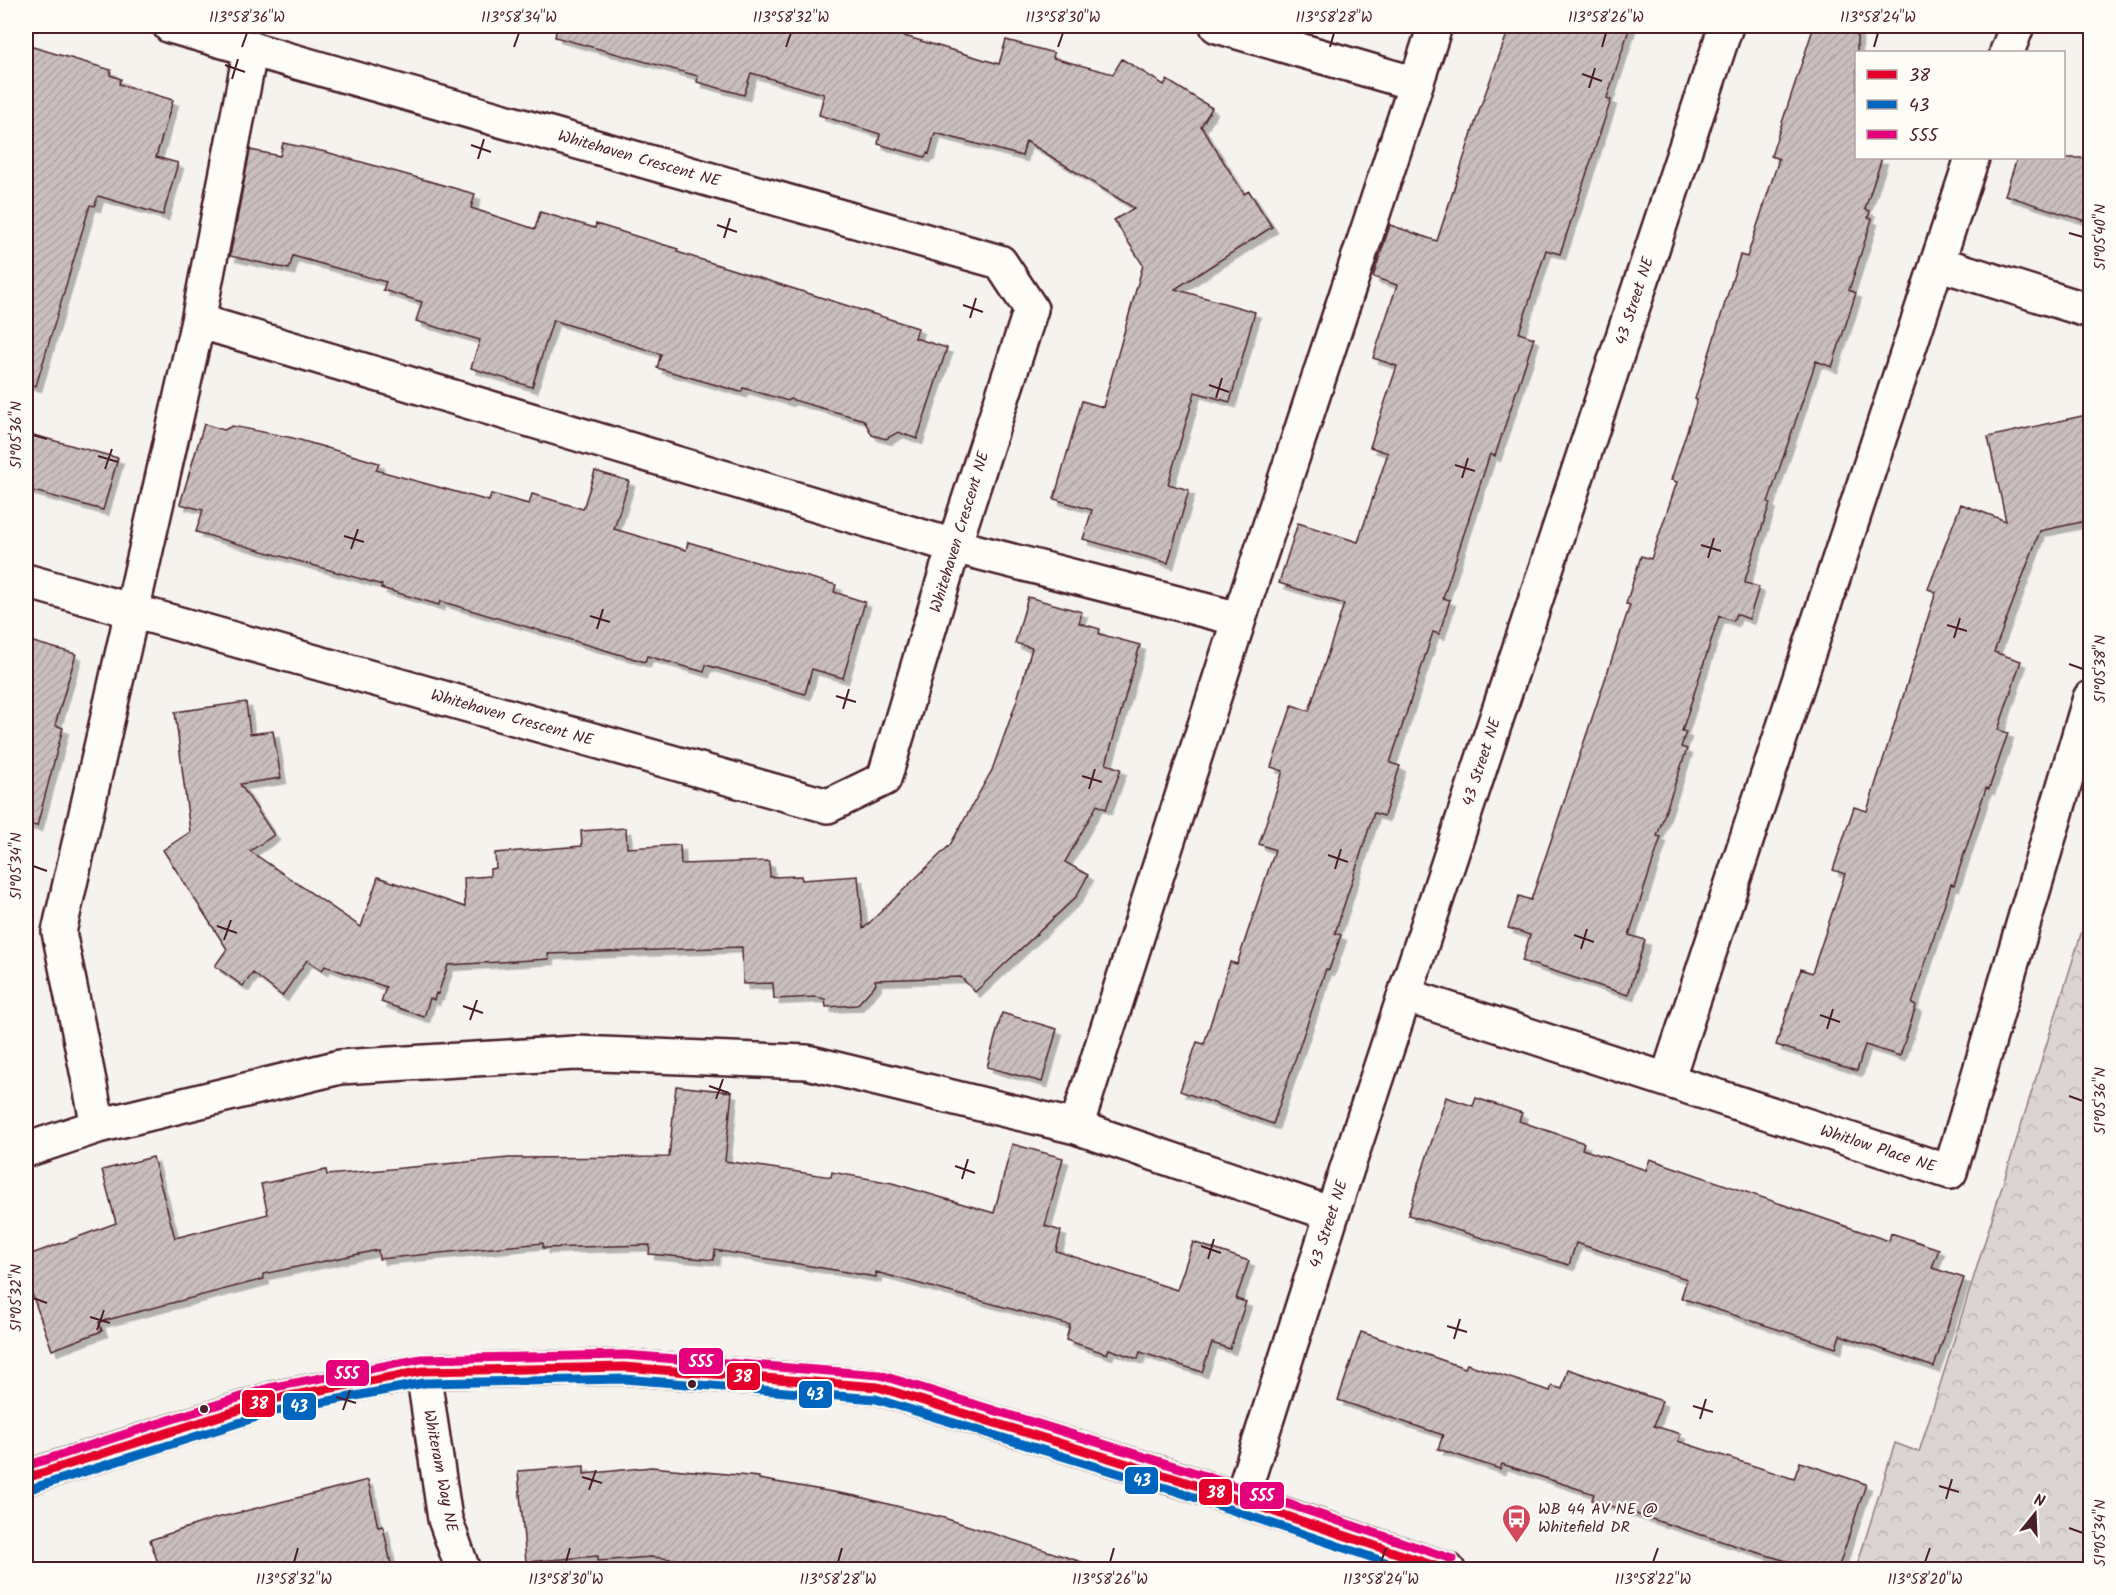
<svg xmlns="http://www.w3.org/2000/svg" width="2116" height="1595" font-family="Kalam,sans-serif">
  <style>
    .park { fill: url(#park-crowns); stroke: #937a7e; stroke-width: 1.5 }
    .building { fill: url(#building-hatch); stroke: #4a1f2b; stroke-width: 1.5; filter: url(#shadow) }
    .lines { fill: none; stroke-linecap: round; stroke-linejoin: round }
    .minor-casing { stroke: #4a1f2b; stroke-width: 38 }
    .minor { stroke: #fdfcf7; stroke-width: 33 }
    .bus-1-casing { stroke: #fdfcf7; stroke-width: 14 }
    .bus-2-casing { stroke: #fdfcf7; stroke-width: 14 }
    .bus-3-casing { stroke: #fdfcf7; stroke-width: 14 }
    .bus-1 { stroke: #e4002b; stroke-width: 9 }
    .bus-2 { stroke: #0065bd; stroke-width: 9 }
    .bus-3 { stroke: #e5007d; stroke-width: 9 }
    .ticks { fill: none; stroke: #4a1f2b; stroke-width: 2 }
    .bus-dot { fill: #4a1f2b; stroke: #fdfcf7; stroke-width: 2 }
    .labels { text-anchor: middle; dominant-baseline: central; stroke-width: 4.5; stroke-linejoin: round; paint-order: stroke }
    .street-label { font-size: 16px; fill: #4a1f2b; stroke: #fdfcf7 }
    .poi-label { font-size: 16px; fill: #4a1f2b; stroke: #fdfcf7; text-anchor: start }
    .line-badge { stroke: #fdfcf7; stroke-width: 2 }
    .badge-label { font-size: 16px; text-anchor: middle; font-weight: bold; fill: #fff }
    .neatline { fill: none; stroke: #4a1f2b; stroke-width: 2 }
    .ticks-label { font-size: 15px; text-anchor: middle; fill: #4a1f2b }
  </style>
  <defs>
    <pattern id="park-crowns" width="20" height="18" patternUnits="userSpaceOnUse" patternTransform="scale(1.5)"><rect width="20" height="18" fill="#dcd4d2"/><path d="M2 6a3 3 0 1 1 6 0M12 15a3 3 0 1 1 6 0" fill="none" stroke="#beb6b4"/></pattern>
    <pattern id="building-hatch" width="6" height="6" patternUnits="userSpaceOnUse" patternTransform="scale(1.5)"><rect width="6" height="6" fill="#cbbfbe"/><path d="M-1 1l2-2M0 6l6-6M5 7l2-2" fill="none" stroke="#b0a4a3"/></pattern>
    <filter id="shadow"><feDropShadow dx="5.5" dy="5.5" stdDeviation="0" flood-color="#0004"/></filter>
  </defs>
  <rect width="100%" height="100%" fill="#f6f3ef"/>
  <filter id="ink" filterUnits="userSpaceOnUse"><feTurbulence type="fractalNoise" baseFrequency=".0167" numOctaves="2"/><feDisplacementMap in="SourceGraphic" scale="12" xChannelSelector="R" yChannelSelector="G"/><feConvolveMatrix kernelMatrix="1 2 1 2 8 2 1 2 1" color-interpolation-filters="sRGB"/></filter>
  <g filter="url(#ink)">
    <path class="park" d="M2090 905V1569H1856L1895 1443 1919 1452Z"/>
    <path class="building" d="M557 26H884L903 31 901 35 999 64 1006 40 1054 53 1053 58 1113 74 1122 59 1164 85 1167 80 1212 108 1201 126 1244 194 1249 191 1272 227 1175 289 1255 312 1230 402 1195 392 1168 484 1189 490 1168 563 1083 539 1092 510 1054 499 1082 401 1103 407 1143 265 1114 220 1134 208 1026 141 1022 156 935 133 929 154 927 153 925 157 878 144 880 134 819 115 824 94 751 73 744 95 697 82 698 76 555 37Z
      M1510 26H1630L1607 98 1611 100 1560 254 1546 250 1519 333 1534 338 1495 456 1490 454 1443 598 1450 600 1439 634 1433 632 1390 763 1400 766 1384 816 1374 813 1335 933 1341 935 1329 970 1326 969 1273 1124 1180 1091 1197 1042 1204 1044 1230 962 1237 964 1275 850 1259 844 1283 771 1271 767 1292 705 1309 711 1344 604 1279 583 1298 523 1358 542 1388 453 1370 447 1397 366 1373 358 1397 285 1373 277 1390 225 1437 241 1480 108Z
      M1814 26H1857V158H1882L1865 209 1870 211 1868 218 1872 219 1849 290 1856 293 1832 367 1816 361 1768 502 1770 503 1746 577 1745 583 1759 587 1749 619 1736 614 1733 621 1719 616 1682 731 1686 732 1681 747 1687 749 1657 836 1661 837 1629 935 1645 940 1628 995 1522 961 1530 935 1508 928 1519 896 1531 900 1630 605 1626 604 1641 556 1651 559 1677 482 1671 480 1697 400 1695 399 1740 255 1747 257 1779 159 1771 156Z
      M26 45 111 70 110 75 121 79 119 84 173 100 156 157 178 163 163 215 98 196 95 206 90 205 36 386 26 384Z
      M283 143 326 152 475 194 471 208 535 229 540 212 595 228 596 224 678 249 677 252 918 328 915 338 947 348 917 439 898 432 886 439 872 435 864 420 790 399 788 401 743 388 741 392 657 368 661 354 553 320 532 387 471 368 480 340 416 321 422 302 383 290 386 282 293 256 289 269 230 256 250 150 280 156Z
      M2017 158H2091V223L2005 195Z
      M2091 414V520L2040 531 1994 652 2021 661 1998 730 2008 733 1989 789 1986 788 1954 885 1951 884 1912 1004 1916 1006 1900 1056 1865 1045 1857 1071 1776 1045 1801 969 1812 973 1845 874 1833 870 1854 807 1867 811 1936 592 1928 589 1961 504 2006 521 1988 437Z
      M204 424 224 430 232 426 293 438 379 463 376 470 489 501 491 494 529 504 532 494 583 509 595 471 629 481 614 529 686 550 688 542 776 568 836 585 834 592 865 602 843 678 812 669 805 694 706 665 704 672 647 656 645 662 440 601 439 605 381 588 382 585 196 532 203 510 180 504Z
      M26 433 118 458 103 510 26 489Z
      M1028 597 1082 612 1079 623 1100 629 1099 634 1140 645 1106 764 1121 769 1106 809 1097 805 1065 862 1088 875 1076 897 975 992 961 977 875 980 876 984 857 1005 826 1007 825 999 816 997 774 999 773 983 743 984 742 947 548 954 549 959 448 965 438 994 436 993 434 1000 430 998 424 1017 381 1002 386 987 325 966 322 970 307 960 282 996 253 973 243 986 215 966 227 949 163 850 190 832 175 712 246 702 250 734 273 731 281 778 240 784 274 835 250 851 361 927 378 877 465 907 464 878 490 876V869L496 868 495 853 582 846 581 831 626 828 627 848 680 845 681 864 769 861 770 877 801 876 802 880 858 876 863 929 950 845 992 770 1017 700 1032 648 1015 643Z
      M26 640 76 654 55 725 63 728 37 826 26 824Z
      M1002 1013 1057 1029 1042 1082 987 1067Z
      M676 1086 732 1092 725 1161 831 1177 832 1172 892 1183 994 1213 1012 1144 1063 1158 1045 1226 1061 1231 1056 1251 1177 1290 1193 1242 1249 1261 1236 1299 1246 1302 1230 1349 1212 1343 1202 1372 1140 1352 1138 1359 1109 1349 1107 1354 1066 1340 1070 1325 876 1272V1277L715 1250 714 1260 649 1254 650 1245 543 1248V1243L379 1259 378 1250 263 1274 264 1279 99 1322 102 1331 52 1350 26 1277V1256L116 1223 102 1170 153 1157 175 1238 268 1214 261 1184 326 1170 327 1175 509 1158 669 1157Z
      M1446 1097 1473 1106 1476 1098 1522 1113 1519 1121 1584 1143 1582 1149 1646 1170 1650 1159 1889 1241 1891 1233 1939 1249 1932 1268 1964 1278 1934 1367 1840 1335 1836 1348 1681 1298 1687 1279 1576 1243 1569 1265 1408 1215Z
      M1361 1332 1465 1368 1467 1364 1550 1391 1552 1386 1562 1389 1568 1369 1662 1401 1654 1426 1681 1434 1678 1441 1794 1479 1800 1462 1866 1484 1838 1569H1814L1749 1550 1592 1500 1594 1494 1502 1464 1500 1469 1438 1449 1443 1435 1338 1400Z
      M584 1466V1474L651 1467 759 1477V1479L856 1496 944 1518 1082 1562 1081 1569H778L651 1557 598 1561V1556L526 1562 518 1471Z
      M368 1480 378 1527 383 1526 392 1569H160L150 1540 213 1519Z"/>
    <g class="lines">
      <defs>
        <path id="minor" d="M251 48 198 321 59 932 98 1126 340 1067 575 1053 807 1062 1076 1127 1239 619 1416 84 1217 26
          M2007 52 2017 26
          M1416 84 1435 26
          M1937 263 2090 311
          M198 321 954 546 1239 619
          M26 581 828 806 884 779 954 546 1031 309 1000 262 170 26
          M1405 995 1950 1172 2090 698
          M1667 1080 1972 158
          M1076 1127 1332 1214
          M26 1150 98 1126
          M423 1371 445 1519 463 1570
          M26 1478 273 1399 423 1371 624 1367 878 1387 1183 1481 1448 1570
          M1241 1500 1332 1214 1726 26"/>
      </defs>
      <use href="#minor" class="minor-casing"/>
      <use href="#minor" class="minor"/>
      <defs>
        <path id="bus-1" d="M26 1478 273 1399 423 1371 624 1367 878 1387 1183 1481 1447 1570"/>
        <path id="bus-2" d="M30 1489 276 1411 424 1383 624 1379 876 1399 1179 1492 1409 1570"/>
        <path id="bus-3" d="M26 1466 269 1388 421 1359 625 1355 880 1375 1187 1470 1452 1559"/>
      </defs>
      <use href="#bus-1" class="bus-1-casing"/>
      <use href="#bus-2" class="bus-2-casing"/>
      <use href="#bus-3" class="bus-3-casing"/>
      <use href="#bus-1" class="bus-1"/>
      <use href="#bus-2" class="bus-2"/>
      <use href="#bus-3" class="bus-3"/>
    </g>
  </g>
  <path class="ticks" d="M242 47 247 33M514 47 519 33M786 47 791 33M1058 47 1063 33M1330 47 1334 33M1602 47 1606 33M1874 47 1878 33M225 65 245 72M1582 74 1602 81M232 79 238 59M1589 88 1595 68M471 145 491 152M478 159 484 139M717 225 737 232M2069 233 2083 237M724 238 730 218M963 305 983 312M970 318 976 298M1209 385 1229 392M1216 398 1222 378M33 435 47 439M98 456 118 462M1455 465 1475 471M105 469 112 449M1462 478 1468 458M344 536 364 542M1701 545 1721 551M351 549 358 529M1708 558 1714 538M590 616 610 622M1947 625 1967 631M597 629 603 609M1954 638 1960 618M2069 664 2083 669M836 696 856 702M843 709 849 689M1082 776 1102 782M1089 789 1095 769M1328 855 1348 862M33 866 47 871M1335 869 1341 849M217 926 237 933M1574 935 1594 942M224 940 231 920M1581 949 1587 929M463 1006 483 1013M1820 1015 1840 1022M470 1020 477 1000M1827 1029 1833 1009M709 1086 729 1093M2069 1096 2083 1101M716 1099 723 1079M955 1166 975 1173M962 1179 968 1159M1201 1246 1221 1253M1208 1259 1214 1239M33 1298 47 1303M90 1317 110 1323M1447 1326 1467 1332M97 1330 104 1310M1454 1339 1460 1319M336 1397 356 1403M1693 1406 1713 1412M343 1410 350 1390M1700 1419 1706 1399M582 1477 602 1483M1939 1486 1959 1492M589 1490 596 1470M1946 1499 1952 1479M2069 1528 2083 1533M294 1562 298 1548M566 1562 570 1548M838 1562 842 1548M1110 1562 1114 1548M1381 1562 1386 1548M1653 1562 1658 1548M1925 1562 1930 1548"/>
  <defs>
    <symbol id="bus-pin" viewBox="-11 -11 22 30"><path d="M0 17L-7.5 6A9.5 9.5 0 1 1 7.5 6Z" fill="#d1495b" stroke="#fdfcf7"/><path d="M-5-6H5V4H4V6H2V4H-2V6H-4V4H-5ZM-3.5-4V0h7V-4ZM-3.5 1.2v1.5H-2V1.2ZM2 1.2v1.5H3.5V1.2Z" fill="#fff"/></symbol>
  </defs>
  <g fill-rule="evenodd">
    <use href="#bus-pin" x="1500" y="1502" width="33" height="45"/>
  </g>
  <g class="bus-dot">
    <circle cx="692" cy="1384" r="5"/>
    <circle cx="204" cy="1409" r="5"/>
  </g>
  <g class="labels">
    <g class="street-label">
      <text transform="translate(639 159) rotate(16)">Whitehaven Crescent NE</text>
      <text transform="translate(1635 301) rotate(-72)">43 Street NE</text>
      <text transform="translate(960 532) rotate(-73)">Whitehaven Crescent NE</text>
      <text transform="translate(512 718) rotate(16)">Whitehaven Crescent NE</text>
      <text transform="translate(1482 762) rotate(-72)">43 Street NE</text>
      <text transform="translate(1878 1149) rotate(18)">Whitlow Place NE</text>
      <text transform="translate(1329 1224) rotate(-72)">43 Street NE</text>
      <text transform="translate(440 1471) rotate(79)">Whiteram Way NE</text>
    </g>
    <g class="poi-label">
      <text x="1538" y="1509">WB 44 AV NE @<tspan x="1538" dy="18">Whitefield DR</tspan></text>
    </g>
  </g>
  <g class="line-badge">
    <rect x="678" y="1347" width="46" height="28" rx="6" fill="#e5007d"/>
    <rect x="325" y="1359" width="45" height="28" rx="6" fill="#e5007d"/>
    <rect x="726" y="1362" width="35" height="29" rx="6" fill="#e4002b"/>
    <rect x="798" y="1380" width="35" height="29" rx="6" fill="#0065bd"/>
    <rect x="241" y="1389" width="35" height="29" rx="6" fill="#e4002b"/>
    <rect x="282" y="1392" width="35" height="29" rx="6" fill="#0065bd"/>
    <rect x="1124" y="1466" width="35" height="29" rx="6" fill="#0065bd"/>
    <rect x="1198" y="1478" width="35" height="28" rx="6" fill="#e4002b"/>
    <rect x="1239" y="1481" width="46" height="29" rx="6" fill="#e5007d"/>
  </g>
  <g class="badge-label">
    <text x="701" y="1367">555</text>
    <text x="347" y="1379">555</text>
    <text x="743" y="1382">38</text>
    <text x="815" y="1400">43</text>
    <text x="259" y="1409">38</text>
    <text x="299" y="1412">43</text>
    <text x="1142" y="1486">43</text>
    <text x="1216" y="1498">38</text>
    <text x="1262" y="1501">555</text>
  </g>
  <rect width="2116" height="1595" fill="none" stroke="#fdfcf7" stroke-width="66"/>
  <rect x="1855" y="51" width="210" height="108" fill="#fdfcf7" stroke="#b5a4a5" stroke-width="1.5"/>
  <rect x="1867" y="70" width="30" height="9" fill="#e4002b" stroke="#b5a4a5" stroke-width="1.5"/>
  <text x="1909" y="81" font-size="18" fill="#4a1f2b">38</text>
  <rect x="1867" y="100" width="30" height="9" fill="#0065bd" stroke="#b5a4a5" stroke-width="1.5"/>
  <text x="1909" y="111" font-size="18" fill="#4a1f2b">43</text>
  <rect x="1867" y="130" width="30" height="9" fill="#e5007d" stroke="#b5a4a5" stroke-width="1.5"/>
  <text x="1909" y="141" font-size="18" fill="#4a1f2b">555</text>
  <g transform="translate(2035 1514) rotate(18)" stroke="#fdfcf7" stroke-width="4.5" paint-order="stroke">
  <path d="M0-4.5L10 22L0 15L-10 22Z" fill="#4a1f2b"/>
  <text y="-9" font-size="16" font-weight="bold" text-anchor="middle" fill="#4a1f2b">N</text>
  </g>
  <rect x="33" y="33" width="2050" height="1529" class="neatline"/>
  <g class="ticks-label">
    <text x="247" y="22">113°58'36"W</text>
    <text x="519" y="22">113°58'34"W</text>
    <text x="791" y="22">113°58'32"W</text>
    <text x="1063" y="22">113°58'30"W</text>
    <text x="1334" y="22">113°58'28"W</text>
    <text x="1606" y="22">113°58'26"W</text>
    <text x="1878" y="22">113°58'24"W</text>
    <text transform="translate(2100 237) rotate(-90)" y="5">51°05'40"N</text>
    <text transform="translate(16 435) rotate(-90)" y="5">51°05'36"N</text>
    <text transform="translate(2100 669) rotate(-90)" y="5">51°05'38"N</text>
    <text transform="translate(16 866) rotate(-90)" y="5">51°05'34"N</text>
    <text transform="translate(2100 1101) rotate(-90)" y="5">51°05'36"N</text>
    <text transform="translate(16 1298) rotate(-90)" y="5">51°05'32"N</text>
    <text transform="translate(2100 1533) rotate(-90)" y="5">51°05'34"N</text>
    <text x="294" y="1584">113°58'32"W</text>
    <text x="566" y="1584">113°58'30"W</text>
    <text x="838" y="1584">113°58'28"W</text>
    <text x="1110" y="1584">113°58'26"W</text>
    <text x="1381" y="1584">113°58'24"W</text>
    <text x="1653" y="1584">113°58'22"W</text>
    <text x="1925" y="1584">113°58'20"W</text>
  </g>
</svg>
